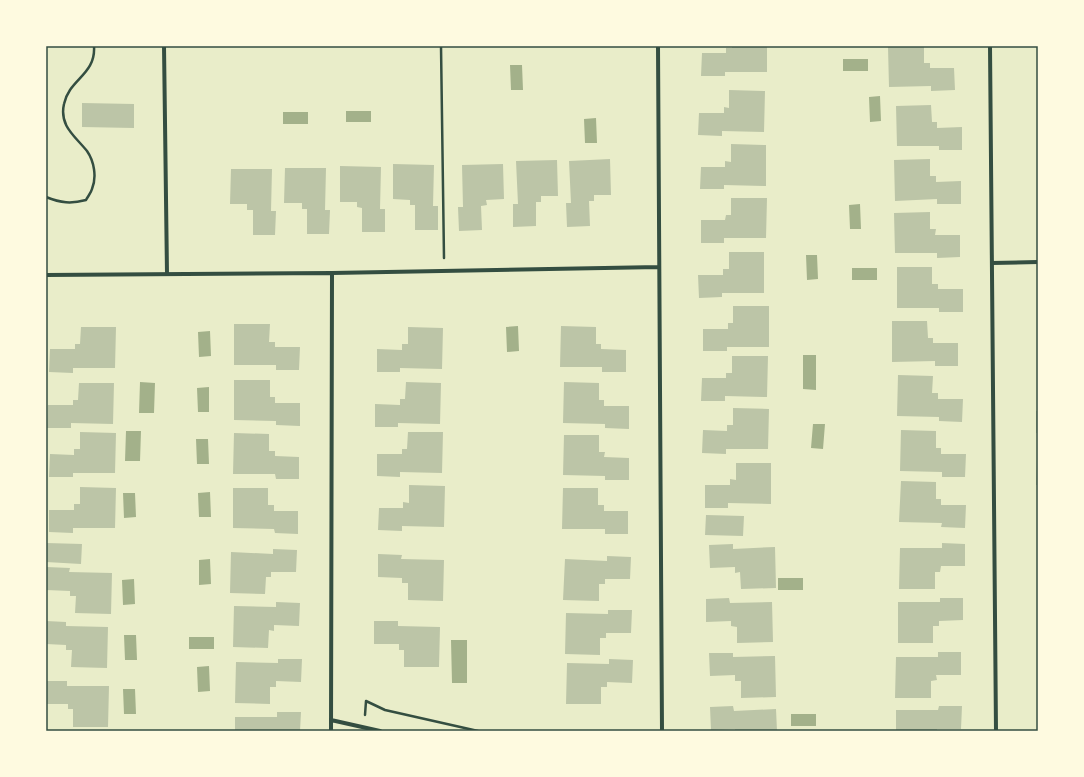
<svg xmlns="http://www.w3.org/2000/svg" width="1084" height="777" font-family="'Fira Sans Condensed',sans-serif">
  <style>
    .water { fill: #a3b18a }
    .building { fill: #bcc5a7 }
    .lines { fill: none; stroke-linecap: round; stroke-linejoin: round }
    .path { stroke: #344e41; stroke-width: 2.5 }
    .minor { stroke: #344e41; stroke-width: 4 }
    .neatline { fill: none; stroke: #344e41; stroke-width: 1.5 }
  </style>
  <rect width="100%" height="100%" fill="#e9edc9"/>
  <path class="water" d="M843 59H868V71H843Z
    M510 65H522L523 90H511Z
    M880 96 881 121 870 122 869 97Z
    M346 111H371V122H346Z
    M283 112H308V124H283Z
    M596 118 597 143H585L584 119Z
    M860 204 861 229H850L849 205Z
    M806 255H817L818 279 807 280Z
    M852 268H877V280H852Z
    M518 326 519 351 507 352 506 327Z
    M210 331 211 356 199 357 198 332Z
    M803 355H816V390L803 389Z
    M140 382 155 383 154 413H139Z
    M209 387V412H198L197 388Z
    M813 424H825L823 449 811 448Z
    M126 431H141L140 461H125Z
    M196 439H208L209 464H197Z
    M210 492 211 517H199L198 493Z
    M123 493H135L136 517 124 518Z
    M210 559 211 584 199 585V560Z
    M778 578H803V590H778Z
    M134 579 135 604 123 605 122 580Z
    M124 635H136L137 660H125Z
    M189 637H214V649H189Z
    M451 640H467V683H452Z
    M209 666 210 691 198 692 197 667Z
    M123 689H135L136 714H124Z
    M791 714H816V726H791Z"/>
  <path class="building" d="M732 46H767V72H725V76H701L702 53H726V48H732Z
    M924 46V63H930V68H954L955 90 931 91V86L889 87 888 47Z
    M729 90 765 91 764 132 722 131V136L698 135 699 113H724V107L729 108Z
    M82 103 134 104V128L82 127Z
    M931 105 932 122H937V128L962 127V150H939V146H897L896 106Z
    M731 144 766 145V186L724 185V189H700L701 167H725V161L731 162Z
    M610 159 611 195H594V201H589L590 226 567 227 566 203H571L569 161Z
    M930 159V176H936V182L961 181V204H937V199L895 201 894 160Z
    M557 160 558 196H541V202H536V226L513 227V204H518L516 161Z
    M393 164 434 165 433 206H438V230H415V205H410V200L393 199Z
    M503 164 504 199 486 200 487 205 481 206 482 230 459 231 458 207H463L462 165Z
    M340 166 381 167 380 209H385V232H362V208L357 207V202H340Z
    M285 168H326L325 210H330L329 234H307V209H302V203H284Z
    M231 169H272L271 211H276L275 235H253V210H247V204H230Z
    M731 198H767L766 238H724V243H701V220H725L726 215H731Z
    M930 212V229H936L935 235H960V257L937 258V253H895L894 213Z
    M729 252H764V293H722V297L699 298 698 275H723V269H729Z
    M897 267H932V284H938V289H963V312H939V308H897Z
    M733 306H769V347H727V351H703V329H728V323H733Z
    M892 321H927L928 338H933V343H958V366H935V361L892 362Z
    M234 324H270L269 342H275V347H300L299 370H276V365H234Z
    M561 326 596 327V344H601V349L626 350V372H602V367H560Z
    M81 327H116L115 368H73V373L49 372 50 349H75V344H80Z
    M408 327 443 328 442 369 400 368V372H377V349L402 350V344H408Z
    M732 356H768L767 397 725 396V401H701L702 378H726V373H732Z
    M898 375 933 376 932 393H938V399H963L962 422 939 421V417L897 416Z
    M234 380H270V397H275V403H300V426L276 425V421L234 420Z
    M406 382 441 383 440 424 398 423V427H375V404L400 405V399H405Z
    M564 382 599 383V400H604V406H629V429L605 428V424L563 423Z
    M79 383H114L113 424 71 423V428H47L48 405H73V400H78Z
    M733 408 769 409 768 449H726V454L702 453 703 430 727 431V425H733Z
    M1036 411H1038V433H1036Z
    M901 430 936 431V448H941V454H966L965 477H942V472L900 471Z
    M80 432 116 433 115 473H73V477H49L50 454 74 455V449H80Z
    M408 432H443L442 473 400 472V477L377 476V454H402V449H407Z
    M234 433 269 434V451H275V456L299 457V479H276L275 474H233Z
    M564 435H599V452H605L604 457 629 458V480H605V476L563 475Z
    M1037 461H1038V485H1036Z
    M736 463H771V504L728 503V508H705V485H730V479L736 480Z
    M901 481 936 482V499H941V505H966L965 528 941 527 942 523 899 522Z
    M409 485 445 486 444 527 402 526V531L378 530 379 508H403V502L409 503Z
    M80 487 116 488 115 528H73V533L49 532V510H74V504H80Z
    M233 488H268V505H274V511H298V534L275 533 274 529 233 528Z
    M563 488H598V505H604V511H628V534H605V529H562Z
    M706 515 744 516 743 536 705 535Z
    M46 543 82 544 81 564 46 562Z
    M942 543 965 544V566H941L940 572H935V589H899L900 548H942Z
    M733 544V549L775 547 776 588 741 589 740 572 735 573V567L710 568 709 545Z
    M273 549 297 550 296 572H271V577H266L265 594 230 593 231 552 273 554Z
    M378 554 402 555 401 559 444 560 443 601 408 600V583H402V578L378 577Z
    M607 556 631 557 630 579H605V584H599V601L563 600 565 559 607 561Z
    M46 567 70 568 69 572 112 573 111 614 75 613 76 596H70V591L46 590Z
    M729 598 730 603 772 602 773 642 737 643V627L731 626V621L706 622V599Z
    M940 598H963V620L939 621V626H933V643H898V602H940Z
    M276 602 300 603 299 626 274 625V631L269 630 268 648 233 647 234 606 276 607Z
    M608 610H632L631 633H606V638H600V655L565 654 566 613 608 614Z
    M46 621 66 622V626L108 627 107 668 71 667 72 650H66V645L46 644Z
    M374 621H398V626L440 627 439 667H404V650H399V644H374Z
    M938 652H961V675H936L937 680 931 681V698H895L896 657H938Z
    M709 653H733V657L775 656 776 697 741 698V681H735V675L710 676Z
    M278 659H302L301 682 276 681V687H270V704L235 703 236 662 278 663Z
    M609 659 633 660 632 683 607 682V687H601V704H566L567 663 609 664Z
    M46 681H67V686H109L108 727H73V709H68V704H46Z
    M733 706 734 711 776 709 777 731H735V729L711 730 710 707Z
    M939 706H962L961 729H937V731H896V710H938Z
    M277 712H301L300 731H235V717H277Z"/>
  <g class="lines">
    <path class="path" d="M441 46 444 258
      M46 197C61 203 71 204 86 200 88 196 91 193 92 189 97 177 94 161 87 151 75 136 59 126 64 104 69 79 96 75 94 46
      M365 715 366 701 385 710 478 731"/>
    <path class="minor" d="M164 46 167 274
      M658 46 662 731
      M990 46 996 731
      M992 263 1038 262
      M46 275 332 273 659 267
      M331 720 380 731
      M331 731 332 273"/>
  </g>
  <rect width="1084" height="777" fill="none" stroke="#fefae0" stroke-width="94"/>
  <rect x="47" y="47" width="990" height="683" class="neatline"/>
</svg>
